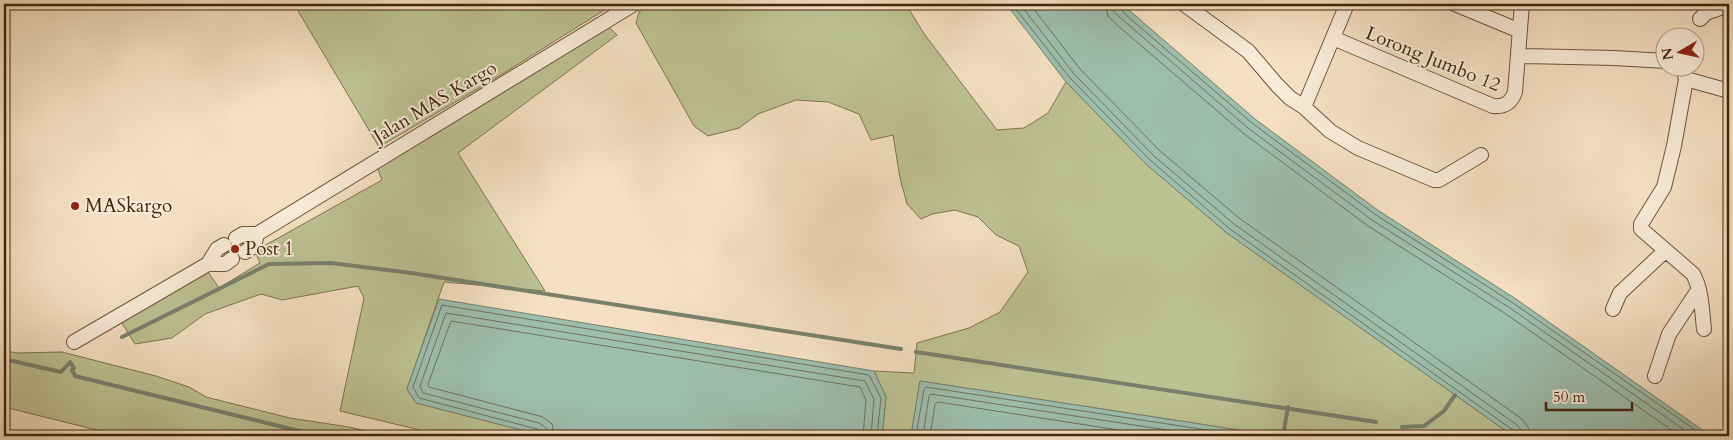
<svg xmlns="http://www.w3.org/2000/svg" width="1733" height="440" font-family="Cardo,serif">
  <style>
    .green { fill: #bdc293; stroke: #807450 }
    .water { fill: #9dbeae; stroke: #79816d }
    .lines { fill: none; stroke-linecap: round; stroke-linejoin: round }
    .shore { stroke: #70725d; stroke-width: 1 }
    .stream { stroke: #79816d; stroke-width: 4 }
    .minor-casing { stroke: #6f543a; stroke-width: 16 }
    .minor { stroke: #f8ebd8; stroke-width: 14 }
    .poi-dot { fill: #8f2418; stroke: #f8ebd8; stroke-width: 2 }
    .labels { text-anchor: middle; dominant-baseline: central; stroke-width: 4; stroke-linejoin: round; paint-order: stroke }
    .street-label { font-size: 19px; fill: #42260c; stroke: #f8ebd8 }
    .poi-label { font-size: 19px; fill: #42260c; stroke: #f8ebd8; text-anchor: start }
  </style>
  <rect width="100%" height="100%" fill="#f5e0c3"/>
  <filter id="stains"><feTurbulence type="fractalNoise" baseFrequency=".004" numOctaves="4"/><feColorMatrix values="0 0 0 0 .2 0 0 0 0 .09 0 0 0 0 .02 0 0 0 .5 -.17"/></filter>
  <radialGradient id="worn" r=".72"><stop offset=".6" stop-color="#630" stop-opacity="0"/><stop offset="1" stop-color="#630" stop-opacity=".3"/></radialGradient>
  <path class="green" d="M294 4H614L491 81 379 147Z
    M650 4H910V11L925 35 997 130 1024 128 1048 113 1066 82 1146 164 1227 233 1513 436H1261L1258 433 920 381 911 436H882L886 397 874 371 914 373 917 343 969 328 1000 312 1028 272 1019 246 996 235 978 217 955 210 932 214 921 219 907 204 900 178 893 135 871 140 859 114 828 102 796 100 758 114 739 128 708 136 694 126 636 23 639 12Z
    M609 27 617 35 458 153 545 291 444 282 407 389 416 403 545 436H445L340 411 364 298 358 286 282 300 261 294 205 314 172 338 135 344 120 320 208 272 219 288 260 263 255 251 382 180 377 167Z
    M4 350 16 353 62 352 156 376 189 387 206 397 290 418 349 427 388 436H121L4 407Z"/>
  <path class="water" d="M1006 4H1122L1255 119 1379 211 1516 299 1711 436H1513L1227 233 1146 164 1066 82Z
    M439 299 874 371 886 397 882 436H545L416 403 407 389Z
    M920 381 1258 433 1261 436H911Z"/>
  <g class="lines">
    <path class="shore" d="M1012 4 1070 78 1150 160 1230 229 1513 430 1516 436
      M1020 4 1074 74 1154 156 1234 224 1517 425 1521 430 1522 436
      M1030 4 1080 69 1159 150 1239 218 1522 419 1528 427 1530 436
      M1105 4 1108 16 1117 25 1243 133 1368 226 1506 314 1680 436
      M1112 4 1114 12 1123 20 1248 128 1372 220 1510 308 1693 436
      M1119 4 1120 8 1127 16 1252 123 1376 215 1513 303 1704 436
      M541 436V432L537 429 419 398 413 387 442 305 869 375 881 398 877 436
      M548 436 546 428 539 423 423 393 420 386 446 313 865 381 874 399 871 436
      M555 436 552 424 543 417 429 387 428 384 451 321 860 387 866 400 863 436
      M916 436 924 389 926 387 1246 436
      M923 436 929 396 931 394 1206 436
      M930 436 935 404 938 402 1157 436"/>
    <path class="stream" d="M122 337 269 264 331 263 411 273 901 349
      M916 352 1376 422
      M4 359 61 372 70 362 74 368 72 370 75 376 320 436
      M1288 407 1284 430 1291 436
      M1402 427 1424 426 1444 411 1455 395"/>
    <defs>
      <path id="minor" d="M1184 4 1248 51 1277 85 1290 98 1304 107 1330 131 1358 148 1434 180H1439L1481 155
        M1455 4 1520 31
        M1700 19 1706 13 1729 5
        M1333 38 1493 106C1505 107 1511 103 1515 92L1522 4
        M1519 56 1614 58 1666 61
        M1683 68 1686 79 1674 146 1664 187 1641 224V229L1693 274C1702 290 1702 312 1704 329
        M1686 79 1729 91
        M1304 107 1347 4
        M236 238 243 234H257L634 4
        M245 252 254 246 257 234
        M208 264H225L232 259
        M1613 309 1620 293 1665 251
        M74 342 208 264 217 249 224 245
        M1655 376 1669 334 1699 289"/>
    </defs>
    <use href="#minor" class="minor-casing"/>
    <use href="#minor" class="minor"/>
  </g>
  <g class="poi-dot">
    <circle cx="75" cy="206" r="5"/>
    <circle cx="235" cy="249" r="5"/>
  </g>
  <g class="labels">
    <g class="street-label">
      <text transform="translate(1433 59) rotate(22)">Lorong Jumbo 12</text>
      <text transform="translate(435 102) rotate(-31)">Jalan MAS Kargo</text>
    </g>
    <g class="poi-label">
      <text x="85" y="206">MASkargo</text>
      <text x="245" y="249">Post 1</text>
    </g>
  </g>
  <rect width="1733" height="440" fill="none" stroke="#f5e0c3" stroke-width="20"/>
  <rect x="5" y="5" width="1723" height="430" fill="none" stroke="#42260c" stroke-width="2.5"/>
  <rect x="10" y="10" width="1713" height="420" fill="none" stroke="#42260c"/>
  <g transform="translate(1680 52) rotate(261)"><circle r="24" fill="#f8ebd8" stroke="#af9c86"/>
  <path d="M0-4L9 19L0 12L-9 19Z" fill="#8f2418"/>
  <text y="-8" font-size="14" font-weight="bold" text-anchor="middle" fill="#42260c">N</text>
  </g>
  <path d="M1546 402v8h86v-8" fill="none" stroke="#42260c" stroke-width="2.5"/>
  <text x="1553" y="402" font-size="15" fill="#42260c" stroke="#f8ebd8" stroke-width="4" paint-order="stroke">50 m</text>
  <rect width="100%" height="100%" filter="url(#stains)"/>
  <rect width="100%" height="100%" fill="url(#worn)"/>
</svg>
